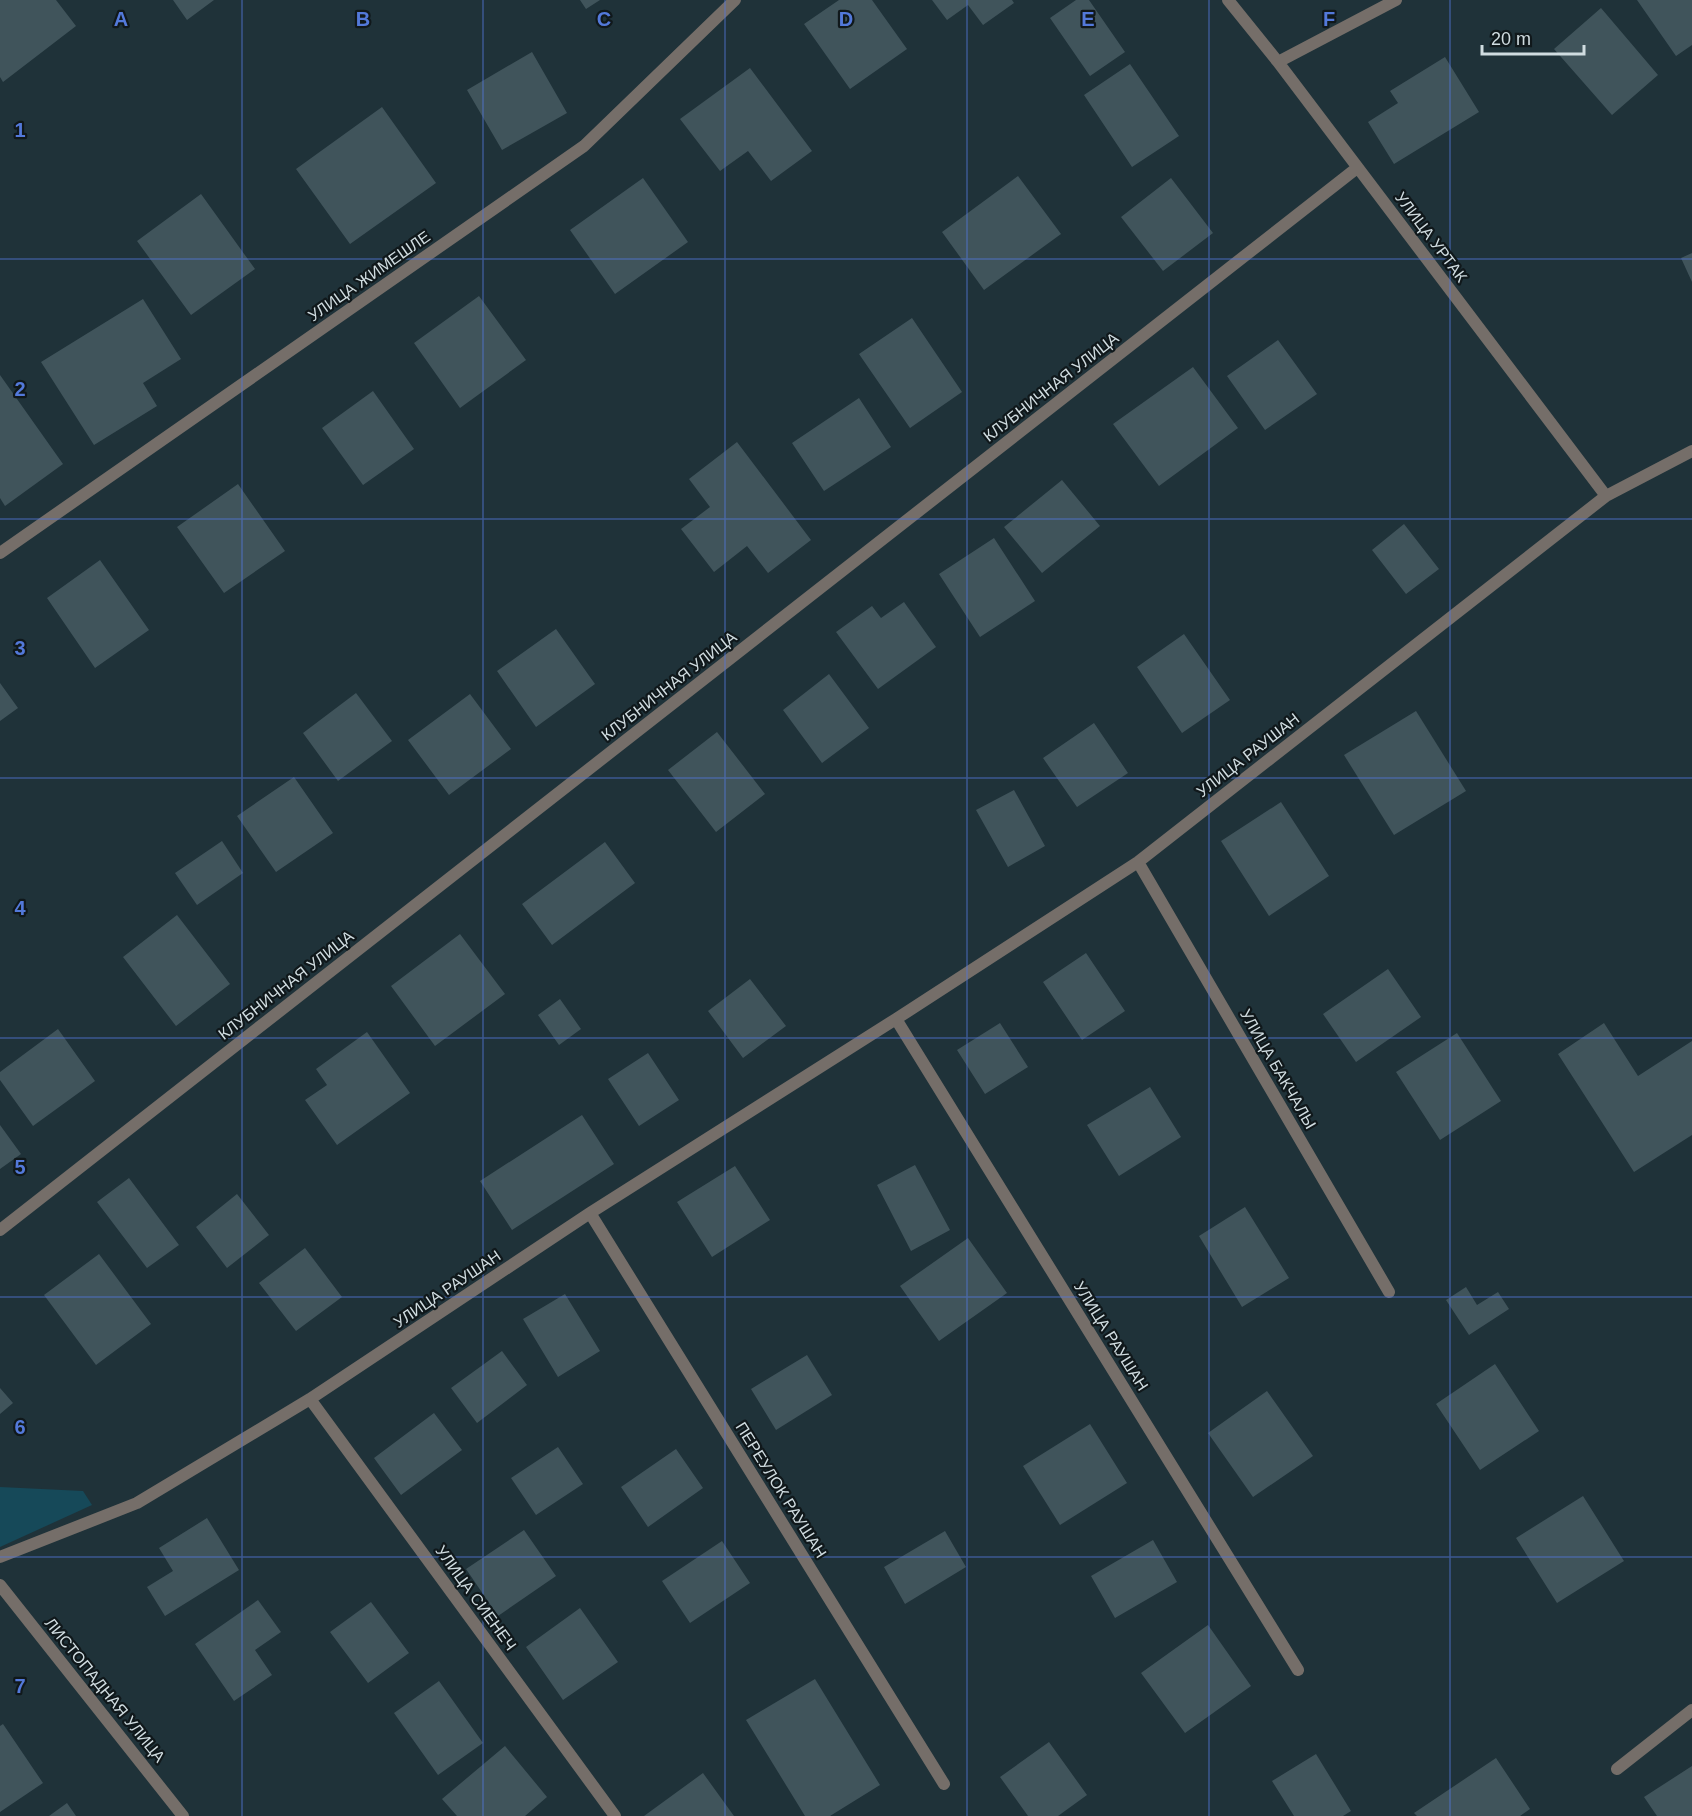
<svg xmlns="http://www.w3.org/2000/svg" width="1692" height="1816" font-family="Helvetica,sans-serif">
  <style>
    .green { fill: #164959 }
    .building { fill: #40545b }
    .lines { fill: none; stroke-linecap: round; stroke-linejoin: round }
    .minor { stroke: #756e69; stroke-width: 12 }
    .grid { fill: none; stroke: #5379da; stroke-width: 1.5; stroke-opacity: 0.55 }
    .labels { text-anchor: middle; dominant-baseline: central; stroke-width: 4.5; stroke-linejoin: round; paint-order: stroke }
    .street-label { font-size: 16px; fill: #d0dce0; stroke: #10181b }
    .grid-label { font-size: 20px; text-anchor: middle; font-weight: bold; fill: #5379da; stroke: #10181b; stroke-width: 4.5; stroke-linejoin: round; paint-order: stroke }
  </style>
  <rect width="100%" height="100%" fill="#1f3239"/>
  <path class="green" d="M0 1487 83 1491 92 1505 0 1547Z"/>
  <path class="building" d="M0 0H56L76 26 3 82 0 77Z
    M173 0H214L187 20Z
    M580 0H600L586 9Z
    M839 0H872L907 49 850 89 804 24Z
    M932 0H1012L1014 3 983 25 968 5 947 20Z
    M1076 0H1089L1125 52 1090 76 1050 18Z
    M1637 0H1692V45L1676 56Z
    M1601 8 1658 75 1612 115 1554 49Z
    M532 52 567 113 502 150 467 90Z
    M1445 57 1479 112 1394 164 1368 122 1398 103 1390 91Z
    M1130 64 1179 136 1132 167 1084 95Z
    M750 68 812 151 771 181 748 151 720 171 680 119Z
    M382 107 436 183 350 244 296 169Z
    M1018 176 1061 234 984 290 942 232Z
    M643 178 688 242 615 294 570 230Z
    M1171 178 1213 233 1163 271 1121 217Z
    M201 194 255 269 191 315 137 241Z
    M1692 253V282L1681 258Z
    M479 296 526 360 460 408 414 343Z
    M143 299 181 359 143 383 157 406 94 445 41 362Z
    M912 318 962 392 910 428 859 354Z
    M1278 340 1317 394 1265 430 1227 376Z
    M1193 367 1238 428 1159 486 1113 424Z
    M0 375 63 464 5 506 0 498Z
    M373 391 414 449 363 485 322 428Z
    M859 398 891 447 824 491 792 443Z
    M737 442 811 540 768 573 747 546 714 572 681 529 710 507 689 479Z
    M1062 480 1100 526 1042 573 1004 527Z
    M238 484 285 551 224 593 177 527Z
    M1404 524 1439 569 1406 594 1372 550Z
    M994 538 1035 601 980 637 939 574Z
    M100 560 149 630 95 668 47 598Z
    M904 602 936 647 878 689 836 632 872 606 881 618Z
    M556 629 595 684 536 727 497 671Z
    M1184 634 1230 700 1182 733 1137 667Z
    M829 674 869 728 822 763 783 710Z
    M0 683 18 708 0 721Z
    M356 693 392 741 338 781 303 733Z
    M470 694 511 749 449 795 408 740Z
    M1416 711 1466 791 1394 835 1344 755Z
    M1094 723 1128 773 1077 807 1043 758Z
    M717 732 765 794 716 832 668 770Z
    M294 777 333 833 276 872 237 816Z
    M1014 790 1045 846 1008 867 976 810Z
    M1281 802 1329 876 1269 916 1221 841Z
    M222 841 243 873 197 905 175 873Z
    M605 842 635 883 552 945 522 904Z
    M177 915 230 984 176 1026 123 957Z
    M460 934 505 994 435 1046 391 986Z
    M1086 953 1125 1011 1082 1040 1043 982Z
    M1388 969 1421 1017 1356 1062 1323 1014Z
    M750 979 786 1026 743 1058 708 1011Z
    M560 999 581 1029 559 1045 538 1015Z
    M1000 1023 1028 1067 985 1094 957 1050Z
    M1604 1023 1638 1076 1692 1041V1135L1634 1172 1558 1054Z
    M58 1029 95 1081 33 1126 0 1080V1072Z
    M367 1032 410 1093 337 1145 305 1100 327 1085 316 1069Z
    M1457 1033 1501 1101 1440 1140 1396 1072Z
    M648 1053 679 1100 639 1126 608 1079Z
    M1150 1087 1181 1137 1119 1176 1087 1125Z
    M582 1115 614 1164 512 1230 480 1181Z
    M0 1125 21 1154 0 1169Z
    M915 1165 950 1230 911 1251 877 1185Z
    M735 1166 770 1220 712 1257 677 1202Z
    M129 1178 179 1245 147 1268 97 1202Z
    M237 1194 269 1235 227 1268 196 1227Z
    M1245 1207 1289 1278 1242 1307 1199 1236Z
    M968 1238 1007 1293 939 1341 900 1286Z
    M305 1248 342 1297 296 1331 259 1283Z
    M99 1254 151 1324 96 1365 44 1295Z
    M1466 1287 1477 1305 1498 1292 1509 1309 1469 1335 1446 1300Z
    M565 1294 600 1351 558 1377 523 1319Z
    M502 1351 527 1385 477 1423 451 1388Z
    M807 1355 832 1395 776 1430 751 1389Z
    M1495 1364 1539 1431 1480 1470 1436 1404Z
    M0 1388 13 1403 0 1414Z
    M1267 1391 1313 1456 1253 1497 1208 1433Z
    M434 1413 462 1450 401 1495 374 1458Z
    M1090 1424 1127 1483 1060 1525 1023 1466Z
    M558 1447 583 1484 536 1515 511 1478Z
    M676 1449 703 1488 648 1527 621 1487Z
    M1583 1496 1624 1561 1557 1603 1516 1538Z
    M207 1518 239 1570 165 1616 147 1587 173 1571 159 1548Z
    M524 1530 556 1576 498 1616 466 1569Z
    M945 1531 966 1567 905 1604 884 1567Z
    M1153 1540 1177 1582 1115 1618 1091 1576Z
    M722 1541 750 1583 690 1623 662 1581Z
    M258 1600 281 1632 255 1650 272 1675 234 1701 195 1644Z
    M371 1602 409 1653 368 1683 330 1632Z
    M580 1608 618 1662 563 1700 526 1647Z
    M1208 1625 1251 1686 1185 1733 1141 1673Z
    M815 1679 880 1785 830 1816H805L746 1720Z
    M439 1681 483 1743 438 1775 394 1713Z
    M3 1724 43 1783 0 1812V1726Z
    M1049 1742 1087 1795 1058 1816H1028L1000 1777Z
    M505 1746 547 1797 525 1816H457L442 1799Z
    M1316 1754 1351 1811 1343 1816H1294L1272 1781Z
    M1496 1758 1530 1809 1520 1816H1417L1414 1813Z
    M1692 1766V1816H1657L1644 1797Z
    M703 1773 734 1816H644Z
    M67 1803 76 1816H49Z"/>
  <g class="lines">
    <path class="minor" d="M1228 0 1278 62 1606 496
      M1278 62 1396 0
      M0 553 584 146 735 0
      M1138 862 1389 1292
      M896 1019 1298 1670
      M590 1213 944 1784
      M0 1230 1357 168
      M310 1399 615 1816
      M0 1557 137 1503 310 1399 590 1213 896 1019 1138 862 1606 496 1692 451
      M0 1585 183 1816
      M1617 1769 1692 1710"/>
  </g>
  <path class="grid" d="M242 0V1816M483 0V1816M725 0V1816M967 0V1816M1209 0V1816M1450 0V1816M0 259H1692M0 519H1692M0 778H1692M0 1038H1692M0 1297H1692M0 1557H1692"/>
  <g class="labels">
    <g class="street-label">
      <text transform="translate(1431 237) rotate(53)">УЛИЦА УРТАК</text>
      <text transform="translate(369 276) rotate(-35)">УЛИЦА ЖИМЕШЛЕ</text>
      <text transform="translate(1051 387) rotate(-38)">КЛУБНИЧНАЯ УЛИЦА</text>
      <text transform="translate(669 686) rotate(-38)">КЛУБНИЧНАЯ УЛИЦА</text>
      <text transform="translate(1248 755) rotate(-38)">УЛИЦА РАУШАН</text>
      <text transform="translate(286 985) rotate(-38)">КЛУБНИЧНАЯ УЛИЦА</text>
      <text transform="translate(1278 1069) rotate(60)">УЛИЦА БАКЧАЛЫ</text>
      <text transform="translate(447 1289) rotate(-34)">УЛИЦА РАУШАН</text>
      <text transform="translate(1111 1336) rotate(58)">УЛИЦА РАУШАН</text>
      <text transform="translate(781 1490) rotate(58)">ПЕРЕУЛОК РАУШАН</text>
      <text transform="translate(476 1598) rotate(54)">УЛИЦА СИЕНЕЧ</text>
      <text transform="translate(105 1690) rotate(51)">ЛИСТОПАДНАЯ УЛИЦА</text>
    </g>
  </g>
  <g class="grid-label">
    <text x="121" y="26">A</text>
    <text x="363" y="26">B</text>
    <text x="604" y="26">C</text>
    <text x="846" y="26">D</text>
    <text x="1088" y="26">E</text>
    <text x="1329" y="26">F</text>
    <text x="20" y="137">1</text>
    <text x="20" y="396">2</text>
    <text x="20" y="655">3</text>
    <text x="20" y="915">4</text>
    <text x="20" y="1174">5</text>
    <text x="20" y="1434">6</text>
    <text x="20" y="1693">7</text>
  </g>
  <path d="M1482 45v9h102v-9" fill="none" stroke="#d0dce0" stroke-width="3"/>
  <text x="1491" y="45" font-size="18" fill="#d0dce0" stroke="#10181b" stroke-width="4.5" paint-order="stroke">20 m</text>
</svg>
